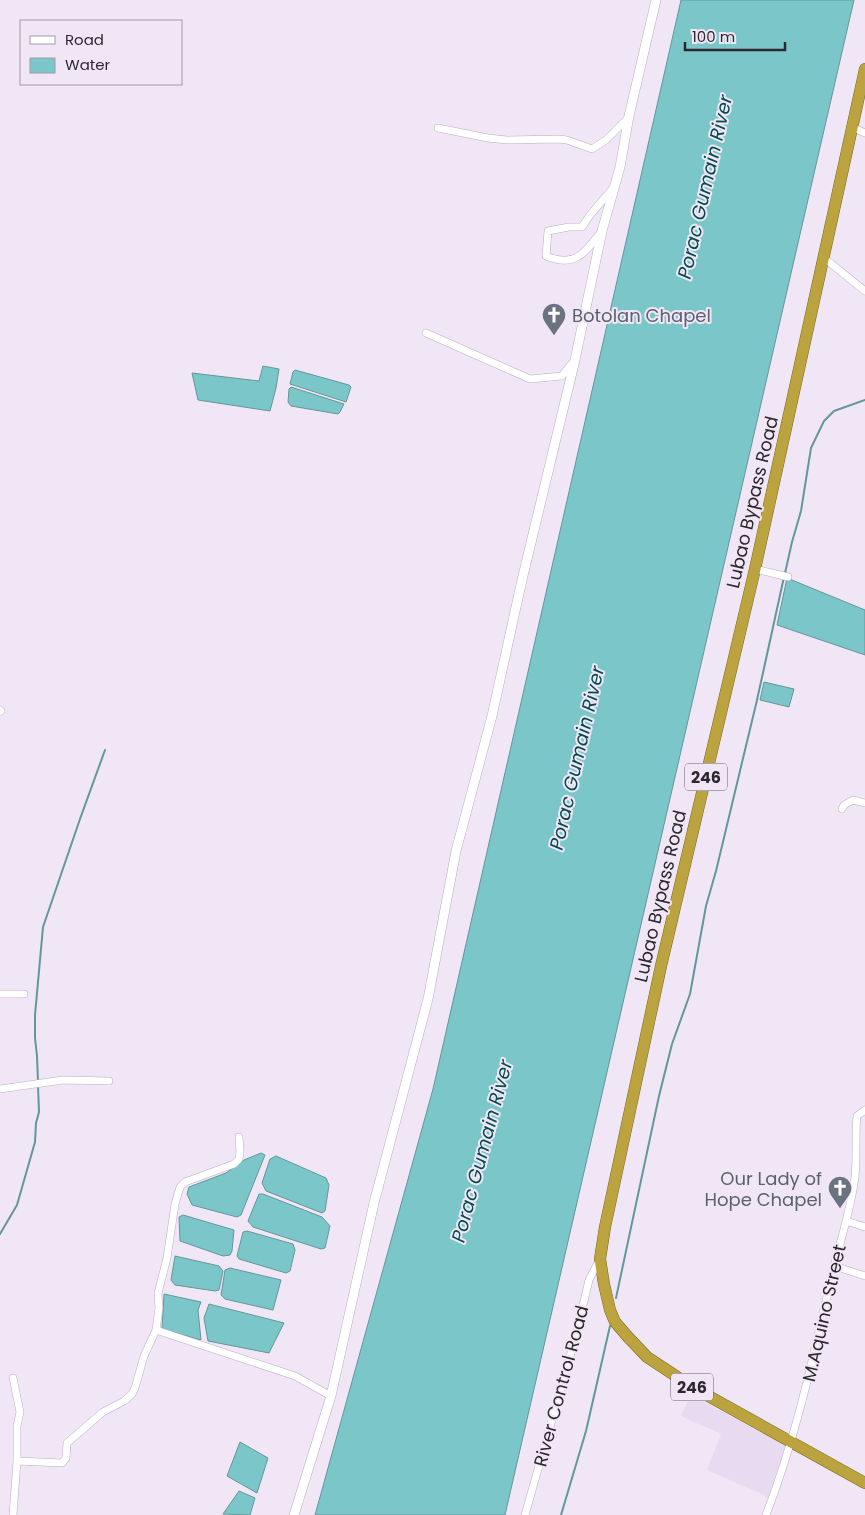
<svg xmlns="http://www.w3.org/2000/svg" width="865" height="1515" font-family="Poppins,sans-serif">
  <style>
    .built { fill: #e8daf0 }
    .water { fill: #7bc6c9; stroke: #63979a }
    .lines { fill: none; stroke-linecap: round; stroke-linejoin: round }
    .stream { stroke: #63979a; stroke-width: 2 }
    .minor-casing { stroke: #b8aebd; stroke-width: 8 }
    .tertiary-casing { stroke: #b8aebd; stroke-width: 10 }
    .trunk-casing { stroke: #7e6a1a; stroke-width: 12 }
    .minor { stroke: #fff; stroke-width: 7 }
    .tertiary { stroke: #fff; stroke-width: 9 }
    .trunk { stroke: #bba43f; stroke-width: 11 }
    .labels { text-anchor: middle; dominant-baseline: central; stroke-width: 4; stroke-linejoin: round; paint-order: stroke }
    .shield { fill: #f1e6f6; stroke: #67616a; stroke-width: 1 }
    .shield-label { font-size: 16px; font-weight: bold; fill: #2c282e }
    .worship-label { font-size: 18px; fill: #5b616d; stroke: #f1e6f6; text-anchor: start }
    .street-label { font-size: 18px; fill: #2c282e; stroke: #f1e6f6 }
    .water-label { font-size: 19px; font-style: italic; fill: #034c4e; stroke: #f1e6f6 }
  </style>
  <rect width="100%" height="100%" fill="#f1e6f6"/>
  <path class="built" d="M691 1395 786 1446 787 1449 769 1500 764 1495 707 1470 721 1434 681 1416Z"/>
  <path class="water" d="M681 0H854L505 1515H315L433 1089Z
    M263 366 279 369 276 388 270 411 198 400 192 373 259 381Z
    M295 370 349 385 351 387 346 402 290 384 293 372Z
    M291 387 344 404 340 412 338 414 291 406 288 402 289 389Z
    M787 578 865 610V655L777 625Z
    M764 682 794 689 789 707 760 700Z
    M261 1153 265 1155 241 1215 237 1217 192 1205 187 1194 189 1187 226 1173 244 1160Z
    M276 1156 326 1178 329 1185 325 1211 322 1213 266 1191 262 1183 270 1159Z
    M259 1194H263L322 1217 330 1226 325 1248 321 1249 253 1227 248 1221Z
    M183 1215 234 1230 232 1251 230 1255 223 1256 180 1241 179 1217Z
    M247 1231 293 1244 295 1250 290 1271 286 1273 239 1259 237 1256 243 1232Z
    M175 1256 219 1266 223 1271 219 1290 215 1291 175 1285 171 1280Z
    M230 1268 281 1280 273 1310 225 1299 221 1295 225 1270Z
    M164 1294 201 1302 198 1310 201 1340 162 1329Z
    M209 1304 284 1323 269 1353 208 1341 204 1318Z
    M240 1442 268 1458 257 1493 227 1476Z
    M239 1491 255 1498 250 1515 223 1514Z"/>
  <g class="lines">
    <path class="stream" d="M785 573 792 542 801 511 811 448 824 421 834 411 865 400
      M38 1082 37 1056 35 1038V1015L43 927 80 819 105 750
      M0 1234 17 1205 35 1142 36 1123 39 1112 38 1086
      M616 1298 659 1096 672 1044 690 994 706 906 716 871 757 700 784 577
      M561 1515 586 1431 610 1326"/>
    <defs>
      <path id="minor" d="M852 127 865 133
        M438 128 488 138 507 140 558 139 567 140 592 149 606 140 629 117
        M601 232C585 253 575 268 546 256L548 231 569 227H582L590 215 613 188
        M824 258 865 291
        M426 333 530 379 562 376 573 362
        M755 569 788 577
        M0 710 1 711
        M842 809 844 805 853 800 865 803
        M0 994H24
        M0 1089 63 1080 109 1081
        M846 1221 865 1227
        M834 1266 865 1276
        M156 1330 295 1376 331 1396
        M13 1378 20 1412 17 1426V1461
        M13 1515 17 1461 62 1463 66 1458 67 1443 103 1412 124 1401 132 1394 135 1388 144 1356 156 1330 159 1308 158 1293 167 1258 175 1204 180 1187 185 1182 234 1164 239 1159 240 1152 239 1137
        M525 1515 576 1335 589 1280 600 1259
        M766 1515C794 1443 811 1367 828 1292 836 1253 850 1216 855 1177 857 1157 855 1136 857 1116L865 1110"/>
      <path id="tertiary" d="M294 1515 331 1396 374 1203 428 999 456 851 492 716 522 580 575 360 602 231 620 167 629 116 656 0"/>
      <path id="trunk" d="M865 69 755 569 661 966 605 1227 600 1259 604 1284 610 1310 615 1322 628 1337 647 1357 694 1388 865 1483"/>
    </defs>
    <use href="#minor" class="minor-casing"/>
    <use href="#tertiary" class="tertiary-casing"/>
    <use href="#trunk" class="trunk-casing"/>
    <use href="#minor" class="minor"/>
    <use href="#tertiary" class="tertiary"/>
    <use href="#trunk" class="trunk"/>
  </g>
  <defs>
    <symbol id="church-pin" viewBox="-11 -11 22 30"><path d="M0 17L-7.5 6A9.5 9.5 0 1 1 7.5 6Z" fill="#6b7280" stroke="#f1e6f6"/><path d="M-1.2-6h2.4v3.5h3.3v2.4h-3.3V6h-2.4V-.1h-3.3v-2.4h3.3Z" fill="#fff"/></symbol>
  </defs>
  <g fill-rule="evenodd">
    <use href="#church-pin" x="540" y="301" width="28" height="38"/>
    <use href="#church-pin" x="826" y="1174" width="28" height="38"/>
  </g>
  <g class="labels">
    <g class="shield">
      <rect x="685" y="763.5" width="42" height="27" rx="4"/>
      <rect x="671" y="1373.5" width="42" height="27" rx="4"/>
    </g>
    <g class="shield-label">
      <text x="706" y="777">246</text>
      <text x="692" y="1387">246</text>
    </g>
    <g class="worship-label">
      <text x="572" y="315">Botolan Chapel</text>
      <text x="822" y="1178" text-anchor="end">Our Lady of<tspan x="822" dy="21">Hope Chapel</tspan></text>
    </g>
    <g class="street-label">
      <text transform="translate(752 502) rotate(-77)">Lubao Bypass Road</text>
      <text transform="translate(660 896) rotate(-77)">Lubao Bypass Road</text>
      <text transform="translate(824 1313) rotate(-77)">M.Aquino Street</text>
      <text transform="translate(561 1386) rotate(-75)">River Control Road</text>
    </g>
    <g class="water-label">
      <text transform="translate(705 187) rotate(-77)">Porac Gumain River</text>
      <text transform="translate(577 758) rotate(-77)">Porac Gumain River</text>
      <text transform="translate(482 1151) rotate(-75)">Porac Gumain River</text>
    </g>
  </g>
  <rect x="20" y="20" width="162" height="65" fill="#f1e6f6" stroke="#a29aa6"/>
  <rect x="30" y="36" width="25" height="8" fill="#ffffff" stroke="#a29aa6"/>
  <text x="65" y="45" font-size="15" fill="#2c282e">Road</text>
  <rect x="30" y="58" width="25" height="15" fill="#7bc6c9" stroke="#a29aa6"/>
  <text x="65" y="70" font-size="15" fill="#2c282e">Water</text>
  <path d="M685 42v8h100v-8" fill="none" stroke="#2c282e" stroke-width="2.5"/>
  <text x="692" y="42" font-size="15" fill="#2c282e" stroke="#f1e6f6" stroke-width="4" paint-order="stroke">100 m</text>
</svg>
